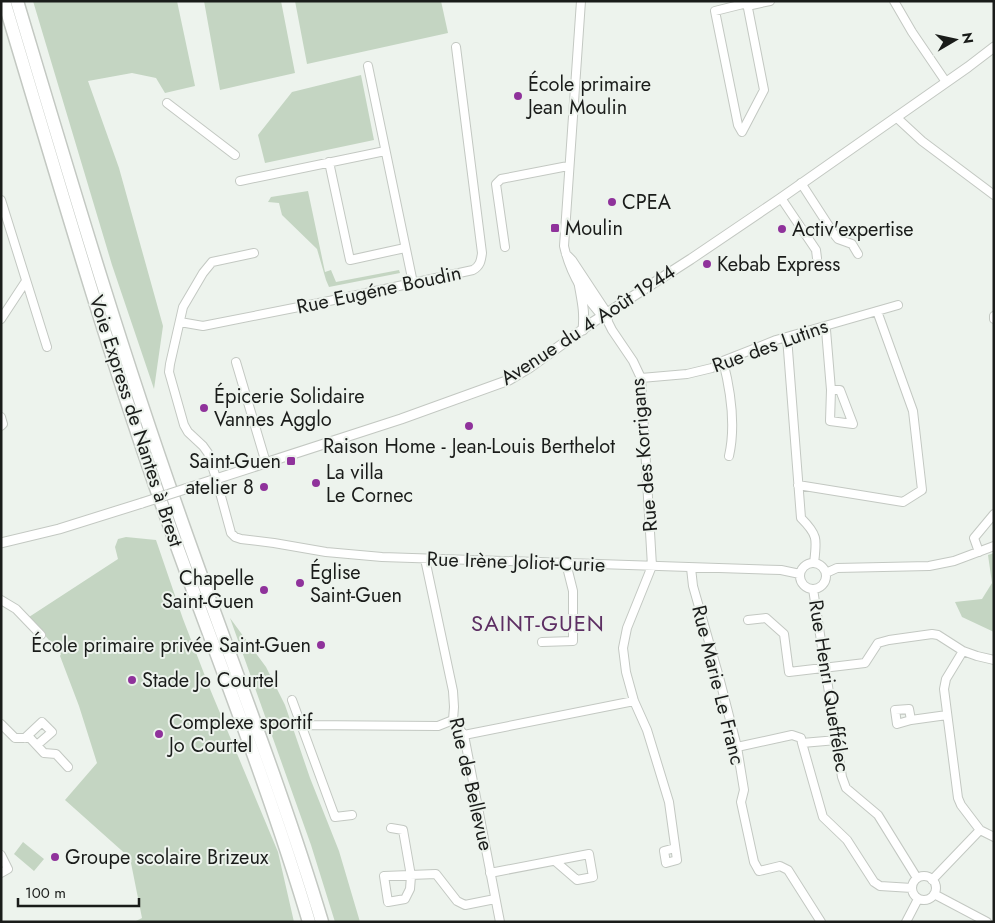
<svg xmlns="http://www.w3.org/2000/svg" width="995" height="923" font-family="Jost,sans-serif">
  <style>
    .green { fill: #c4d5c2 }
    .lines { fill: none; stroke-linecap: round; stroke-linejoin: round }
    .minor-casing { stroke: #c3c8c2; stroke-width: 10 }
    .tertiary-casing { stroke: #c3c8c2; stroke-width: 11 }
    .trunk-casing { stroke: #c3c8c2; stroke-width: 15 }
    .minor { stroke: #fff; stroke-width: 8 }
    .tertiary { stroke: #fff; stroke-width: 9 }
    .trunk { stroke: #fff; stroke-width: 12 }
    .tertiary-bridge-casing { stroke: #c3c8c2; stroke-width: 11; stroke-linecap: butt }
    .tertiary-bridge { stroke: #fff; stroke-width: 9 }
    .poi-dot { fill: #8f329b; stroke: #edf3ed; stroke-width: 2 }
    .labels { text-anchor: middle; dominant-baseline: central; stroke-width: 4; stroke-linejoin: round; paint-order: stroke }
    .poi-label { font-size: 20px; fill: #1a1c1a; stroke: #edf3ed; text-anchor: start }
    .street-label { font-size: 20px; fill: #1a1c1a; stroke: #edf3ed }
    .quarter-label { font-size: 22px; letter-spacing: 1px; fill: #5d2f63; stroke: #edf3ed }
  </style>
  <rect width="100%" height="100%" fill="#edf3ed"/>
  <path class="green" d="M33 1H177L195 86 165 93 156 78 132 73 88 81 119 168 163 326 154 389 112 265Z
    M204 1H281L295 73 220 90Z
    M295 1H441L448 33 307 64Z
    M361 75 374 140 265 163 258 135 292 92Z
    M308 191 325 272 331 270 336 282 399 270 400 273 329 287 326 280 317 249 282 215 279 203 268 202 271 197Z
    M126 537 156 540 183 619 210 689 278 852 294 922H134L142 918 130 858 65 800 97 763 79 706 60 656 61 654 29 617 118 559 115 547 118 539Z
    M994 553V632L962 617 955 602 982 599 992 583 988 555Z
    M230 618 266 667 285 705 310 778 339 851 360 922H335L311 845Z
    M23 842 44 859 34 871 14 854Z"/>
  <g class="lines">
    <defs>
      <path id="minor" d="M581 1 564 246C570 273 586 299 605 319
        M894 1 912 32 946 82
        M747 3 764 90 742 132 738 125 715 11Z
        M747 6 770 1
        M368 66 413 283
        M167 103 235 155
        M896 117 922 141 994 195
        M329 162 350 260 405 248
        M240 181 385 151
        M801 183 834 234 838 239 852 244 858 254
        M781 198 816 250 817 258
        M1 200 47 347
        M505 247 496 184 501 179 568 166
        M254 253 212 262 203 273 183 307 170 364 169 372 184 425 188 432 203 446 208 453 216 478 231 533 235 537 241 539 274 543 326 552 382 557 781 570 800 574
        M566 254 572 260 607 313 608 322 612 330 633 361 641 378 652 566 627 628 623 648 626 672 634 701 647 730 669 802 677 860 666 863 664 851 675 848
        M994 316V319
        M1 319 26 281
        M180 322 203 326 329 301 473 270C480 266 481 261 482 253L456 47
        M825 326 826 330 831 390 830 421 853 424 840 390H831
        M787 337 801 518C818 535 817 539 814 563
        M723 361C731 392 736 425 729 456
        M236 362 266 463
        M641 378 687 374 712 368 723 361 776 340 898 305
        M1 417 3 424 1 426
        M798 485 903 502 922 490 913 411 877 311
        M979 552 974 538 994 514
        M425 559 453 691 454 707 453 720 464 735 500 922
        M800 576a13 13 0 1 1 26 0a13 13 0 1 1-26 0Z
        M691 568 693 586 719 677 737 747 744 790 741 802 754 862 759 871 780 866 788 870 821 922
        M826 573 837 568 929 566 954 561 994 546
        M813 589 842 777 846 788 878 815 917 878
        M1 600 16 609 41 635
        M748 620 766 618 784 634 789 672 865 663 878 643 889 640 932 634 938 635 963 651
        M542 642 573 641V591L566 563
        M292 700 335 817 352 815
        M911 720 909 709 895 710 897 724 911 720 947 715
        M1 724 15 738H30L44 753 56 754 68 767
        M302 725 438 726 453 720
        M464 735 634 701
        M25 738 42 722 52 732 37 745
        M837 740 802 743 823 817 847 840 874 882 880 886 912 888
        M737 747 792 735 801 738 802 743
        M391 828 403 830 411 876 410 889 405 899 388 902 384 876 436 874 457 901 465 905 495 899
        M980 830 961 805 958 798 944 689 946 679 963 651 977 656 994 660
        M1 855 8 869 1 873
        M490 873 589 854 593 877 577 880 555 861
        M912 888a12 12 0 1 1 24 0a12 12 0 1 1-24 0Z
        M932 880 980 830 994 837
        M934 894 987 922
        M906 922 918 899"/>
      <path id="tertiary" d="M579 283C582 301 585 311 583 330
        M185 489 401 419 509 380 529 368 593 322 691 259 781 198 968 67 994 47
        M1 543 59 529 142 503"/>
      <path id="trunk" d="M4 1C53 163 100 326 155 485 206 631 265 774 309 922
        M17 1C68 171 118 341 177 508 225 646 280 782 322 922"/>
    </defs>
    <use href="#minor" class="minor-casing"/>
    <use href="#tertiary" class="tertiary-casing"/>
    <use href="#trunk" class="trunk-casing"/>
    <use href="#minor" class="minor"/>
    <use href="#tertiary" class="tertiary"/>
    <use href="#trunk" class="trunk"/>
    <defs>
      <path id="tertiary-bridge" d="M142 503 185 489"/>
    </defs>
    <use href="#tertiary-bridge" class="tertiary-bridge-casing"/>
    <use href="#tertiary-bridge" class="tertiary-bridge"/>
  </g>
  <g class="poi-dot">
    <circle cx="518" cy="96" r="5"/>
    <circle cx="612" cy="202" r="5"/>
    <rect x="550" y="223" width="10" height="10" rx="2.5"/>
    <circle cx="782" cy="229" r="5"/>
    <circle cx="707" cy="264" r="5"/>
    <circle cx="204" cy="408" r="5"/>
    <circle cx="469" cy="426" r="5"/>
    <rect x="286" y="456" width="10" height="10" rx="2.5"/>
    <circle cx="316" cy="483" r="5"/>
    <circle cx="264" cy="487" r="5"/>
    <circle cx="300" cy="583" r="5"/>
    <circle cx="264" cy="590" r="5"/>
    <circle cx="321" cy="645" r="5"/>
    <circle cx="132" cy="680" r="5"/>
    <circle cx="159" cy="734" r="5"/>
    <circle cx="55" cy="857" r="5"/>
  </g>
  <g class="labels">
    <g class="poi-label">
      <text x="528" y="84">École primaire<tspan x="528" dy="23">Jean Moulin</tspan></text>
      <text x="622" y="202">CPEA</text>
      <text x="565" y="228">Moulin</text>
      <text x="792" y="229">Activ'expertise</text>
      <text x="717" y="264">Kebab Express</text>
      <text x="214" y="396">Épicerie Solidaire<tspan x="214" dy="23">Vannes Agglo</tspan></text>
      <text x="469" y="446" text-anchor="middle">Raison Home - Jean-Louis Berthelot</text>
      <text x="281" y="461" text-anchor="end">Saint-Guen</text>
      <text x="326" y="472">La villa<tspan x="326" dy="23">Le Cornec</tspan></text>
      <text x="254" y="487" text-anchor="end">atelier 8</text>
      <text x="310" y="572">Église<tspan x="310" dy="23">Saint-Guen</tspan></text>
      <text x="254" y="578" text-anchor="end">Chapelle<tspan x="254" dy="23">Saint-Guen</tspan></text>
      <text x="311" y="645" text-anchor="end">École primaire privée Saint-Guen</text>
      <text x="142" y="680">Stade Jo Courtel</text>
      <text x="169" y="722">Complexe sportif<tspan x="169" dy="23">Jo Courtel</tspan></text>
      <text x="65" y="857">Groupe scolaire Brizeux</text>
    </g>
    <g class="street-label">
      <text transform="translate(379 290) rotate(-12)">Rue Eugéne Boudin</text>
      <text transform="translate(588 325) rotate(-33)">Avenue du 4 Août 1944</text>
      <text transform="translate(770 346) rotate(-20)">Rue des Lutins</text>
      <text transform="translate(136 421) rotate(72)">Voie Express de Nantes à Brest</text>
      <text transform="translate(644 455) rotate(-95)">Rue des Korrigans</text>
      <text transform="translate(516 562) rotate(2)">Rue Irène Joliot-Curie</text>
      <text transform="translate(718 685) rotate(76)">Rue Marie Le Franc</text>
      <text transform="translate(829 686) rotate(81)">Rue Henri Queffélec</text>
      <text transform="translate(471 784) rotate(77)">Rue de Bellevue</text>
    </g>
    <g class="quarter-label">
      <text x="538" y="623">SAINT-GUEN</text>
    </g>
  </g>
  <rect width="995" height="923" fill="none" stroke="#1a1c1a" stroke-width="5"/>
  <g transform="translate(955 40) rotate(81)" stroke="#edf3ed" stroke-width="4" paint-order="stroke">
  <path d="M0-4L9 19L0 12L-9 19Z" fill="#1a1c1a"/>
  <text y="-8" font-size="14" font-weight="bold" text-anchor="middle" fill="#1a1c1a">N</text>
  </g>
  <path d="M18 898v8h121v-8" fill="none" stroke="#1a1c1a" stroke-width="2.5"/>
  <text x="25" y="898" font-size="15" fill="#1a1c1a" stroke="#edf3ed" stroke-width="4" paint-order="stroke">100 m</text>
</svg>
